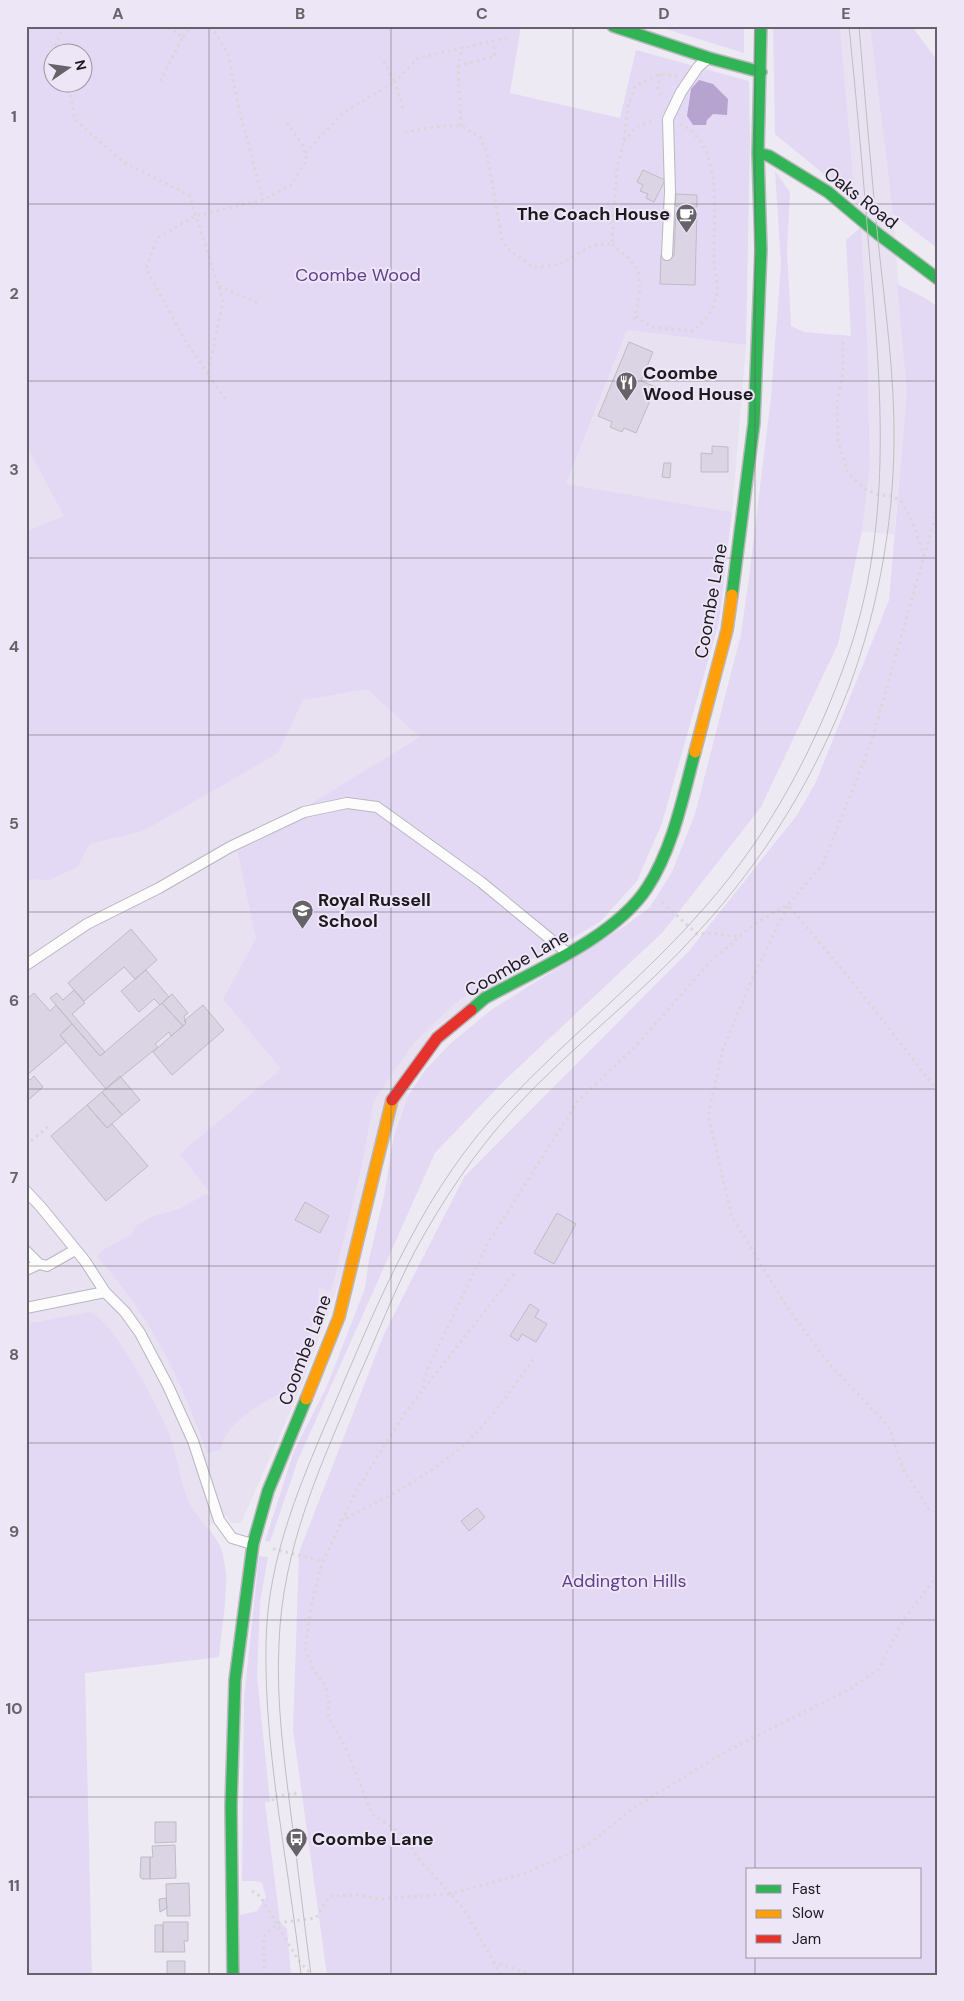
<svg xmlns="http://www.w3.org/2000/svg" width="964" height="2001" font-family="'DM Sans',sans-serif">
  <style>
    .built { fill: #e7e1f2 }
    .green { fill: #e4d9f4; fill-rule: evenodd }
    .water { fill: #b6a3d0 }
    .building { fill: #dad4e4; stroke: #bfbcc3 }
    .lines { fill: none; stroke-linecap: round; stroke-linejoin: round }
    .lane-casing { stroke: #bab7be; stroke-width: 12 }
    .fast-casing { stroke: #bab7be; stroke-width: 14 }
    .slow-casing { stroke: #bab7be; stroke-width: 14 }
    .jam-casing { stroke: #bab7be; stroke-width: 14 }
    .path { stroke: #d8d7da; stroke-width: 3; stroke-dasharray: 2.5 4; stroke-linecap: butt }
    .lane { stroke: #fcfcfd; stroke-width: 10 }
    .fast { stroke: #30b455; stroke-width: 11 }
    .slow { stroke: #ff9f0a; stroke-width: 11 }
    .jam { stroke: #e5322d; stroke-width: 11 }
    .tram { stroke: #bebec0; stroke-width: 1 }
    .grid { fill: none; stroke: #666269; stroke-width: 1; stroke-opacity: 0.55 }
    .labels { text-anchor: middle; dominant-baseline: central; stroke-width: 4; stroke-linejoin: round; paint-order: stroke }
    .street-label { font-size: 18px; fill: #1c191f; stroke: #ede6f7 }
    .poi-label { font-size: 18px; font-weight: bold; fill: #1c191f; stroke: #ede6f7; text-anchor: start }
    .park-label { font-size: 18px; fill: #63408c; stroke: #ede6f7 }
    .neatline { fill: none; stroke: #666269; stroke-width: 2 }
    .grid-label { font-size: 16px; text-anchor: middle; font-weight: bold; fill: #666269 }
  </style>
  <rect width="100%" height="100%" fill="#eeeaf3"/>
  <path class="built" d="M840 26H870L893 214 907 392 894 535 862 531 870 467 867 334 861 227 855 200Z
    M26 190 634 878 430 1032 302 1385 241 1523H230L227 1516 208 1526 222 1552 227 1577 219 1657 26 1680Z
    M627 330 746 345 732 512 566 484Z"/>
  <path class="green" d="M26 26H521L510 93 620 118 636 50 749 81 750 140 746 345 627 330 566 484 732 512 719 622 662 823 637 881 600 922 552 950 502 972 455 1003 414 1043 374 1100 361 1169 331 1292 319 1287 318 1309 291 1387C268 1401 226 1419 221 1449L209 1453 206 1450C178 1372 151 1319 97 1256L106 1248 131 1235 137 1225 154 1216 179 1209 204 1195 211 1194 180 1154 281 1069 223 999 256 939 237 849 420 737 367 689 303 700 278 753 143 831 90 844 77 867 49 880 26 879V532L64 516 26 445ZM52 52H82V82H52Z
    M656 26H744V53Z
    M773 26H840L855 200 775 134Z
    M870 26H912L938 62V249L893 214Z
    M775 171 790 192 787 250 791 326 804 332 851 336 846 240 861 227 867 334 870 467 862 531 838 644 761 807 663 932 504 1081 435 1153 298 1460 270 1542 265 1541 294 1451 327 1386 365 1288 369 1259 384 1196 394 1135 407 1097 426 1069 451 1043 491 1010 625 926 650 907 672 872 695 814 741 634 749 577 771 397 781 264Z
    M897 284 925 298 938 307V1975H327L293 1730 299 1552 384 1334 464 1177 688 952 797 815 816 782 889 600 907 392ZM748 1870H920V1957H748Z
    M90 1312C114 1321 157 1405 168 1431 178 1454 179 1482 190 1504 199 1522 219 1535 223 1555 230 1589 222 1623 219 1657L85 1673 92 1975H26V1324Z
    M259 1556 268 1557 260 1602 257 1676 270 1802H265L280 1922 287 1929 291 1975H240V1915L257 1911 266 1897 262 1883 256 1881H242L244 1699Z"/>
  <path class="water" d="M699 80 713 84 728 99 727 115 713 114 707 120 706 125H693L687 116 691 89Z"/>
  <path class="building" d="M643 170 665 180 654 202 646 198 648 194 640 191 643 185 637 182Z
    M676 194 697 195V207L675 206Z
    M676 211H697L695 285 660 284 661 255 674 256Z
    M629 342 653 352 641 381 656 387 636 433 624 428 622 432 610 427 612 422 598 416Z
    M712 446 728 447V472H701V453L712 454Z
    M664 463H671L670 478 662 477Z
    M131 929 157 960 135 979 124 967 84 1001 68 983Z
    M146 970 169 997 160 1005 154 999 139 1012 121 991Z
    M74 990 85 1003 72 1014 105 1052 100 1056 50 998 57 993 63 1000Z
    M34 993 50 1011 56 1005 72 1024 60 1035 66 1042 26 1076V1000Z
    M172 994 188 1013 184 1016 186 1023 183 1026 162 1003Z
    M162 1003 183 1026 171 1036 169 1032 155 1044 158 1047 106 1089 60 1035 72 1024 100 1056Z
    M203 1005 224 1030 172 1075 153 1052 186 1023 184 1021Z
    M26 1076 30 1080 34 1076 43 1087 26 1102Z
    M120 1076 140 1100 122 1115 102 1092Z
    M102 1092 122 1115 107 1128 87 1105Z
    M87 1105 107 1128 112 1124 148 1166 106 1201 51 1136Z
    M305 1202 329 1216 320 1233 295 1220Z
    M557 1213 576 1224 554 1264 534 1253Z
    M530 1304 539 1310 535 1317 547 1324 536 1342 522 1334 518 1341 510 1336Z
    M477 1508 485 1517 469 1531 461 1521Z
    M155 1822H176V1842L155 1843Z
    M175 1845 176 1878 150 1879V1857H153L152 1846Z
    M141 1857H150V1879H142L140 1877Z
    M189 1883 190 1916H167L166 1884Z
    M166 1898 167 1908 160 1912 159 1899Z
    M163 1922H188V1941H184L185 1952H163Z
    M155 1925H163V1952H155Z
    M167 1961H185V1975H167Z"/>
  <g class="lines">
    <defs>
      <path id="lane" d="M667 255 670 192 668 119 681 92 698 67 706 60
        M26 965 87 924 159 888 230 847 304 812 347 803 377 807 481 882 565 951
        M26 1191 41 1207 85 1261 105 1292 125 1312 140 1333 168 1386 193 1441 219 1520 232 1538 252 1544
        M26 1251 39 1264
        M26 1270 39 1264 47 1266 75 1250
        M26 1308 105 1292"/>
      <path id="fast" d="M613 26 709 58 761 72
        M758 153 769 156 828 192 878 234 938 279
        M732 595 754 423 761 250 758 153 761 26
        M471 1010 485 998C536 970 615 937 647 888 673 848 683 797 695 752
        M233 1975 231 1806 235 1680 253 1544 268 1491 306 1399"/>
      <path id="slow" d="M695 752 727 630 732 595
        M306 1399 339 1317 392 1100"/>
      <path id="jam" d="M392 1100 437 1038 471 1010"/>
    </defs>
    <use href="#lane" class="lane-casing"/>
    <use href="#fast" class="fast-casing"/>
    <use href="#slow" class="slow-casing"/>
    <use href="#jam" class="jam-casing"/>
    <path class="path" d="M211 26 228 54 238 105 263 200
      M183 37 191 26
      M59 52 56 44 63 26
      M458 66 495 56 493 40
      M660 74 658 88 662 99
      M160 81 183 37 166 26
      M68 82 75 120 125 163 189 195 223 300 208 375 227 401
      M403 108 395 82 418 58 506 38
      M461 126 458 66 462 47
      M405 132 443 126H461L480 137 487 154 502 240 507 248 533 267 558 265 593 245 612 244 617 167 624 141 628 106 635 86 660 74 678 76
      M624 141 636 127 655 120
      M305 153 344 112 395 82 383 60
      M612 244C633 262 643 266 639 296 637 306 637 314 632 323
      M219 286 258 303
      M636 316 651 327 693 331C702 323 710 316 714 304 721 284 714 273 714 255 713 215 725 145 680 124
      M843 342V373L837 403 838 442 848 473 863 488 879 495 892 496 901 501 912 521 924 556
      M208 374 186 342 146 268 157 238 195 216 263 200 291 185 307 160 303 146 286 121
      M662 902 697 934 712 933 741 937
      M938 1091 855 985 788 905 752 979 723 1049 708 1115 732 1217 789 1310 826 1360 889 1427 903 1469 929 1509 938 1513
      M26 1145 49 1126
      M514 1274 405 1413 356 1491 323 1561 313 1597 305 1648 313 1669 325 1685 329 1701 328 1717 345 1746 372 1814 402 1834 422 1863 451 1894 526 1873 588 1845 632 1809 725 1752 850 1689 879 1669 904 1619 938 1575
      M423 1388 427 1370 488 1243 578 1101 632 1050 711 961 754 924 788 905 823 864 872 740 938 507
      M340 1521C386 1498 432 1475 469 1440 494 1416 514 1386 534 1358
      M273 1549 323 1561
      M273 1801V1797L295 1793V1797
      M252 1891 260 1896 299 1961 312 1975
      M493 1962 533 1975
      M265 1975 263 1937 278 1923 316 1918 329 1896 360 1895 380 1899 451 1894 465 1911 501 1975"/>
    <use href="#lane" class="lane"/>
    <use href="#fast" class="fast"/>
    <use href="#slow" class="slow"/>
    <use href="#jam" class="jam"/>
    <path class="tram" d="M301 1975C289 1865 264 1754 266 1644 267 1556 303 1477 337 1398 382 1292 426 1186 507 1102 571 1034 645 977 706 906 770 833 816 747 848 655 892 528 882 393 870 262 864 183 857 105 849 26
      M311 1975C304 1921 298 1868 291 1815 284 1758 276 1701 279 1644 282 1548 321 1464 358 1378 377 1336 394 1291 415 1251 442 1201 475 1152 513 1110 571 1046 642 995 699 931 764 860 816 776 850 685 878 608 893 526 894 444 895 376 885 308 878 240 871 169 865 98 859 26"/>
  </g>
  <path class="grid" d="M209 26V1975M391 26V1975M573 26V1975M755 26V1870M26 204H938M26 381H938M26 558H938M26 735H938M26 912H938M26 1089H938M26 1266H938M26 1443H938M26 1620H938M26 1797H938M755 1957V1975"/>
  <defs>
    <symbol id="cafe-pin" viewBox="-11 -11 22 30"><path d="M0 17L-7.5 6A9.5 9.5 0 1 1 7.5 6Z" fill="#666269" stroke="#ede6f7"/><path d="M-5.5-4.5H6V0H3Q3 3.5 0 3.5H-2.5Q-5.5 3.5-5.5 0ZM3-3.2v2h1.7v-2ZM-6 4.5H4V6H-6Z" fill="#fff"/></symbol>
    <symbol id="restaurant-pin" viewBox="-11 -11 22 30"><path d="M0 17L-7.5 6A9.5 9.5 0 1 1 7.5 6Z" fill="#666269" stroke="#ede6f7"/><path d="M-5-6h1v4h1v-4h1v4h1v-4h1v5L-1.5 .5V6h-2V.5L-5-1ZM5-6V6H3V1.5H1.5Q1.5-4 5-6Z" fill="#fff"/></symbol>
    <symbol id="school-pin" viewBox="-11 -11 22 30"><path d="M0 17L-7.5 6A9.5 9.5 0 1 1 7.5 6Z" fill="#666269" stroke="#ede6f7"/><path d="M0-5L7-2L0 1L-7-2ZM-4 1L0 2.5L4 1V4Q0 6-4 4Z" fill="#fff"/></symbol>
    <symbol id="bus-pin" viewBox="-11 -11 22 30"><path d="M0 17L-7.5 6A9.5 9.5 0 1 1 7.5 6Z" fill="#666269" stroke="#ede6f7"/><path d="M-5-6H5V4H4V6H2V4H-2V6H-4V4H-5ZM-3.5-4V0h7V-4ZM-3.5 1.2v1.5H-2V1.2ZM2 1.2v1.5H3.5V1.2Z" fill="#fff"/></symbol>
  </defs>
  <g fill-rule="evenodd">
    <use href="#cafe-pin" x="674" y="202" width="25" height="34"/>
    <use href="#restaurant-pin" x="614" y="370" width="25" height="34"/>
    <use href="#school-pin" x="290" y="898" width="25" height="34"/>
    <use href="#bus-pin" x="284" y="1826" width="25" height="34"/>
  </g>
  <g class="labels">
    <g class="street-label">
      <text transform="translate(861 198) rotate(38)">Oaks Road</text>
      <text transform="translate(711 601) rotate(-80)">Coombe Lane</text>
      <text transform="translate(517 963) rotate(-30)">Coombe Lane</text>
      <text transform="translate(305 1350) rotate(-69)">Coombe Lane</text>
    </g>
    <g class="poi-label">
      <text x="670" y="214" text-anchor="end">The Coach House</text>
      <text x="643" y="373">Coombe<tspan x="643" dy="21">Wood House</tspan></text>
      <text x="318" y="900">Royal Russell<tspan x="318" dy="21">School</tspan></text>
      <text x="312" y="1839">Coombe Lane</text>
    </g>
    <g class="park-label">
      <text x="358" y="275">Coombe Wood</text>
      <text x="624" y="1581">Addington Hills</text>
    </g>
  </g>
  <rect width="964" height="2001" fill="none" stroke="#ede6f7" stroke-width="55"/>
  <rect x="746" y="1868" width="175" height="90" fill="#ede6f7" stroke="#9994a1"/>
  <rect x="756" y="1885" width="25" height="8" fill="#30b455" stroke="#9994a1"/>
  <text x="792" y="1894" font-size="15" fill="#1c191f">Fast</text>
  <rect x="756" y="1910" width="25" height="8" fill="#ff9f0a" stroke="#9994a1"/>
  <text x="792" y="1918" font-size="15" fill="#1c191f">Slow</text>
  <rect x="756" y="1935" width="25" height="8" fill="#e5322d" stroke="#9994a1"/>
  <text x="792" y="1944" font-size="15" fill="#1c191f">Jam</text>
  <g transform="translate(68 68) rotate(77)"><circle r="24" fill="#ede6f7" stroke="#9994a1"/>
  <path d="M0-4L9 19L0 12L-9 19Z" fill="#666269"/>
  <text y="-8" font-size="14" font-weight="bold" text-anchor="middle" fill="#1c191f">N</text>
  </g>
  <rect x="28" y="28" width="908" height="1946" class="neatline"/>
  <g class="grid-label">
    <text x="118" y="19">A</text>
    <text x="300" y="19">B</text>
    <text x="482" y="19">C</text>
    <text x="664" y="19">D</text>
    <text x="846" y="19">E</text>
    <text x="14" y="122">1</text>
    <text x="14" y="299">2</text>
    <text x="14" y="475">3</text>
    <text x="14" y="652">4</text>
    <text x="14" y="829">5</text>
    <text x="14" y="1006">6</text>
    <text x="14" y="1183">7</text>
    <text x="14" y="1360">8</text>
    <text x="14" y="1537">9</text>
    <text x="14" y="1714">10</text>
    <text x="14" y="1891">11</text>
  </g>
</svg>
